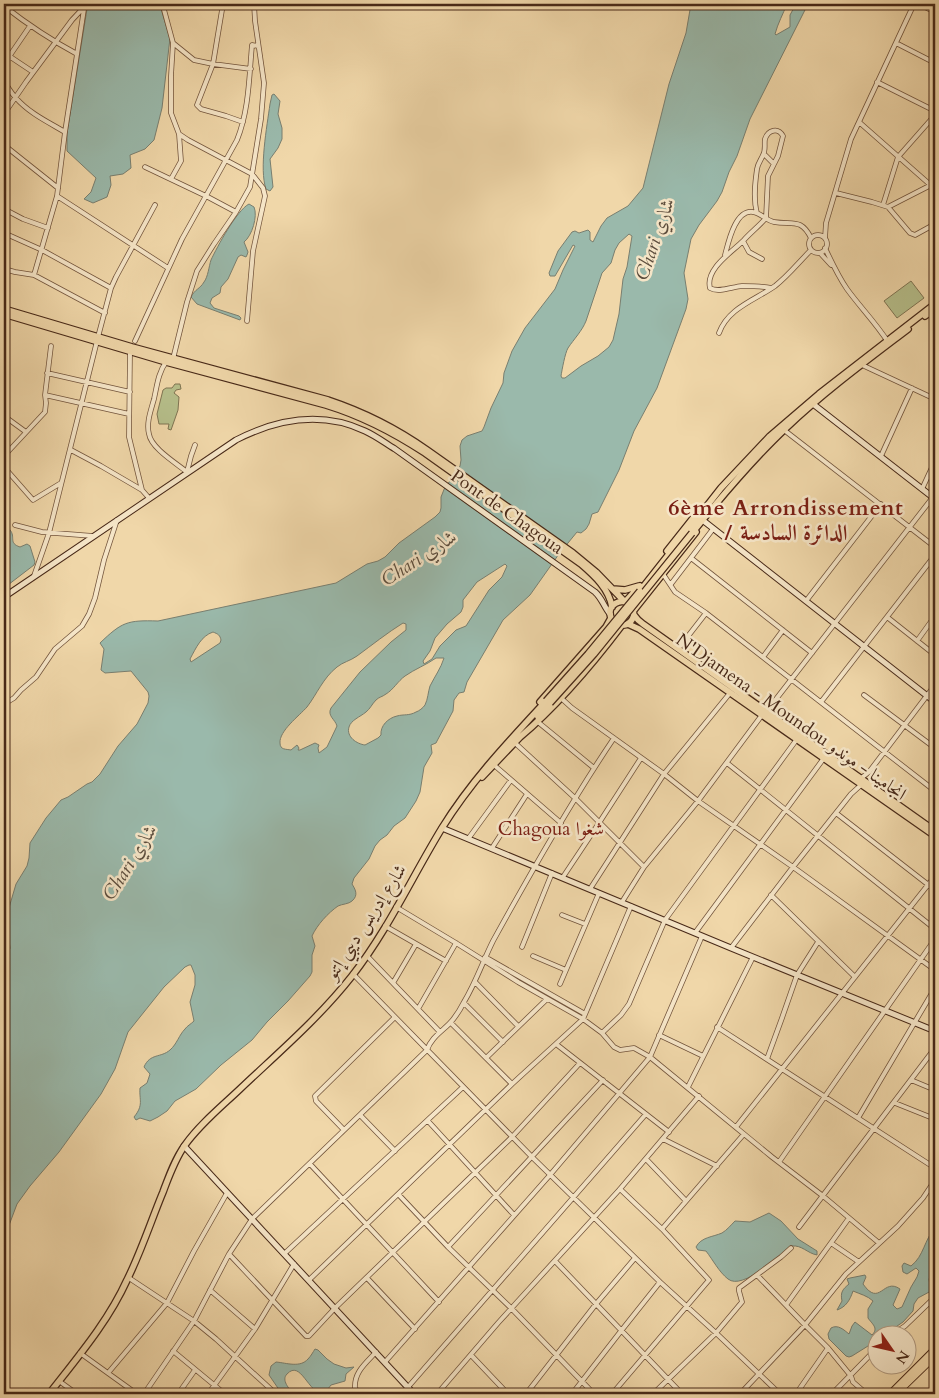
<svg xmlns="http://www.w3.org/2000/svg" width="939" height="1398" font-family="Cardo,Amiri,serif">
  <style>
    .green { fill: #b6bf8b; stroke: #7f7452 }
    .water { fill: #9ab9ab; stroke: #797f70; fill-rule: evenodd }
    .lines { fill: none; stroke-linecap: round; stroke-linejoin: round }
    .street-casing { stroke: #72543c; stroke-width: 5.5 }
    .secondary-casing { stroke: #482918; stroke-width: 7 }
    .primary-casing { stroke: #482918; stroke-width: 8 }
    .highway-casing { stroke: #482918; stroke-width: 8 }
    .street { stroke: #f5e5c7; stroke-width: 4 }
    .secondary { stroke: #f5e5c7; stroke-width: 5 }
    .primary { stroke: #f0d7a9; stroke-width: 5.5 }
    .highway { stroke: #f0d7a9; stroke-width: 6 }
    .primary-bridge-casing { stroke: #482918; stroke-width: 8; stroke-linecap: butt }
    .primary-bridge { stroke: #f0d7a9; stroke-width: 5.5 }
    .labels { text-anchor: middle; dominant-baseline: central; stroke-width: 5; stroke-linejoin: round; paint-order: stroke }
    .street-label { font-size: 18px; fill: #482918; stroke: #f5e5c7 }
    .water-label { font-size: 19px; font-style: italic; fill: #5c4d3d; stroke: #f5e5c7 }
    .neighbourhood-label { font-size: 19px; fill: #7a1f14; stroke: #f5e5c7 }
    .district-label { font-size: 22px; font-weight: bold; letter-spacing: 1px; fill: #7a1f14; stroke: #f5e5c7 }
  </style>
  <rect width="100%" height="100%" fill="#f0d7a9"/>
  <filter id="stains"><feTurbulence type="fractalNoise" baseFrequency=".004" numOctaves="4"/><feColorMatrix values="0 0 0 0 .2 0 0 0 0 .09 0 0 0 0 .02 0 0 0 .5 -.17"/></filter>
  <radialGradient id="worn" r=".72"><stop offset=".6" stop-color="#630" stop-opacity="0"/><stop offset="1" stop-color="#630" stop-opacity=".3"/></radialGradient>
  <path class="green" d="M911 281 924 298 897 318 884 301Z
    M175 384H180L181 389 176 390 174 393 179 397 178 410 171 430 168 429 169 424H159L157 414 163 390 166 388H172Z"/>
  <path class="water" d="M95 4H155L161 9 170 38 162 108 154 140 145 149 130 155 131 168 123 174 110 176 111 185 107 197 93 203 84 199 91 192 96 178 67 151V133L87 9Z
    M691 4H787C783 14 778 23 775 34L776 35 790 27V15L796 4H808L750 119 737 156 729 172 722 192 717 201 699 225 691 239 684 273 688 299 686 309 657 388 634 431 619 470 598 512 592 514 589 524 586 529 581 533 577 532 559 554 530 595 503 620 467 682 464 692 459 693 454 700 453 711 437 741 436 743 431 745 432 753 424 767 420 792 416 801 405 818 394 826 387 835 380 840 375 846 369 859 354 878 352 884C355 889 359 895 352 901 349 904 342 904 338 906 328 913 317 925 312 936L315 946 312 955V972L310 976 288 1001 267 1022 252 1040 221 1065 196 1089 175 1101 167 1111 158 1117 150 1121 140 1118 136 1120 134 1117C144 1105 139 1100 140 1088L147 1083 150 1074 144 1067C150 1053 161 1058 170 1050 177 1044 179 1035 185 1029 187 1026 191 1024 194 1021L190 1002 195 985V975L191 965H189L185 967 164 987 128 1032 115 1069 101 1094 59 1152 30 1186 17 1204 8 1228 4 1236V1009L7 981V972L5 963 10 948 6 918 16 884 27 866 29 858 30 843 46 818 61 800 68 797 87 784 92 782 100 774 118 746 137 724 148 703 149 696 148 692 131 671 105 673 101 670 104 649 100 643C122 622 127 620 158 621L336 583 367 564 378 561 385 557 399 543 435 517 440 512 441 508V497L445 487 455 475 460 466 461 460 460 446 462 440 467 436 482 431 484 427 491 408 503 383 504 373 512 351 525 328 555 289 563 270 575 246 573 245 555 276H550L549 273 558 251 572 232 575 231 579 233 588 230 590 232V240L593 242 601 226 607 218 628 206 643 188 669 84 686 33ZM629 234 632 236 627 267 623 279 619 314 613 340 609 347 598 356 581 366 565 378H562L561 376C562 370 565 353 568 348 574 339 582 331 586 321L602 273 611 263 615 250 619 243ZM505 564 507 566 502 577 489 590 466 626 456 630 440 646 432 659 424 664 423 661 430 651 435 638 447 624 461 612 463 607V600L477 582ZM403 623 406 624V630L391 642 360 672 331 708C327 716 335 719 337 726L327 747 319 753 318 748 319 745 315 743 300 750H298L299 748 297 745 291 750C286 749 280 750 280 743 279 731 299 716 307 707 317 694 323 678 337 667 343 662 350 661 357 656 372 645 387 633 403 623ZM213 632C218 634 220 635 221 640L220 643 191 662 190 659C196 648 201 636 213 632ZM436 658H444C441 668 435 676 430 686 428 692 428 699 425 705 423 708 419 711 416 712 409 716 404 714 397 716 388 718 380 726 381 735L378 738 365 745C357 744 346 737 349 727 351 720 360 717 366 712 370 709 372 704 376 700 379 697 382 697 386 694 393 690 398 681 405 676 415 669 426 665 436 658Z
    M274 94 280 101 278 114 282 128V139L278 148 270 159 273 187 270 191 266 189C259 169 267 126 270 104L272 95Z
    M249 204 254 207C258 216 252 236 244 242L248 252 247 255 246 257 241 255 238 257 228 279 221 287 220 293 212 298 210 303 214 308 239 316 241 318 240 320 197 304 191 297C195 289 200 289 204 282 208 277 209 266 211 260 217 247 237 210 249 204Z
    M4 523C5 525 9 528 10 530 16 537 8 543 20 547L27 544 30 546 35 562 34 565 4 588Z
    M769 1213 781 1221 798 1239 817 1251V1255C807 1253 802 1245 792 1246 780 1254 743 1291 728 1279 719 1272 713 1260 706 1251L698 1250 696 1247C701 1237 713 1237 722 1233 727 1230 731 1225 735 1221L750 1222Z
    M935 1228V1268L929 1279 931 1291 918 1298 914 1304 913 1311 903 1322 884 1335 876 1336V1341L852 1356 849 1357 846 1356 829 1339 828 1334 831 1328C838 1324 844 1330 849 1334L852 1326 855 1322 872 1335C879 1328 872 1324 868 1318V1309L873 1301C868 1296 860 1294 853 1291 850 1300 846 1307 837 1310L842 1301C840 1292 843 1289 849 1284L847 1279 850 1278 865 1275 866 1277 863 1284C880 1308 883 1277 900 1289L893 1305 897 1309 902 1307 911 1287 917 1277 919 1271 916 1268 907 1274 903 1272 902 1266 904 1263 911 1266C924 1256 924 1240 935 1228Z
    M315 1349 318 1350 327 1359 334 1364 346 1368 354 1367 346 1374 345 1381 331 1385 324 1394C308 1394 301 1359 287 1374 281 1380 289 1389 294 1394H282L269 1375 271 1366 276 1362C287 1363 300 1368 308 1359 311 1356 313 1352 315 1349Z"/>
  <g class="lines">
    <defs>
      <path id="street" d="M165 4 163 6 173 43 171 76V113L179 134 181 161 171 179
        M223 4 213 64 197 105 201 109 226 116 243 122
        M919 4 935 12
        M4 6C27 24 51 40 77 54
        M173 43 194 60 213 64 251 69
        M896 43 935 63
        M9 56 33 72
        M4 64 30 26
        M4 81C8 87 11 93 16 98 29 113 48 122 65 132
        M877 82 935 111
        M4 114 26 82 72 20 87 4
        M859 122 935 189
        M179 134 188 140 252 174 263 188 265 196 253 251 247 321
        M4 145 58 188
        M764 154 774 164
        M145 167 206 196 236 212
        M836 193 872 202 888 207 910 233 915 235 935 224
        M57 196 168 268
        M883 205 898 157 935 115
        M888 207 931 185
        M4 209 23 219 48 228
        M757 213C753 199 755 183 757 169 758 163 761 160 763 155 766 150 764 144 765 139 768 130 778 127 783 136L778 156 768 176 766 218C759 226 750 233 743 241 732 252 705 269 710 288 718 293 732 287 742 286 752 286 761 286 771 288
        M4 233 42 250 111 288
        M809 244a9 9 0 1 1 18 0a9 9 0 1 1-18 0Z
        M825 238 826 223 851 139 914 4
        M743 241 749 252 762 259
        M825 248C832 263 838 276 847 289 860 307 876 323 888 342
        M820 253 831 265
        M725 255C728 244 735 209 753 212 761 213 767 221 774 222 793 225 801 218 811 238
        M4 269 15 272 34 275 105 313
        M34 275 57 196 65 132 84 9
        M719 333C728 308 755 300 775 286 788 276 799 262 811 250
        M98 337 111 288 116 277 155 205
        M135 341 182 239 237 140C249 110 249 78 252 45L258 46
        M130 351 129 437 142 490 149 498
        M173 359 187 302 197 271 214 244 236 212 250 187 261 119 264 83 255 21 254 4
        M166 362C158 373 157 386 154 399 151 410 146 423 149 434 151 448 176 463 187 472L191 456 195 445
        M862 365 935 399
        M47 373 130 392
        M45 395 129 414
        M4 416 26 432
        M784 430 935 547
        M71 450 101 466 142 490
        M4 456 45 412 46 403 45 395 51 346
        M881 456 912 388
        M4 467 33 500 61 483
        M922 489 935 461
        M15 525 42 532 93 536
        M691 558 812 653
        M663 574 675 592 706 613 935 791
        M34 576 49 533 97 341
        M671 584 713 529
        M806 601 881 504
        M887 617 935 655
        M917 641 935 616
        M678 649 706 613
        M763 657 783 630
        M864 695 935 748
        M561 698 572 708 664 774 698 801 793 867 935 970
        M821 702 935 555
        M4 704 14 698 21 690 36 677 55 649 82 626 89 614 95 598 104 560 117 520
        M766 712 933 497
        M538 722 594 768
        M515 743 576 799 644 867
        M727 763 935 929
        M494 765 561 823
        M860 779 869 772 935 685
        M836 813 935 890
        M468 839 511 780
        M492 848 527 794
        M563 877 599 823 641 758
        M590 889 664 774 730 693
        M771 895 855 977
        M622 902 644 867 698 801 762 715
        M396 907 456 943 518 982 583 1019 602 1033 614 1047 620 1050 634 1048 650 1057 772 1157 823 1196 879 1243
        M562 915 585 924
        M385 926 446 961
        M695 933 824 758
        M522 947 552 873
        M731 948 793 867 851 794 861 785
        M367 956 440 1032
        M533 956 566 970
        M485 957 585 1014
        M353 974 532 1157 660 1282 716 1333 780 1394
        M475 982 518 1026
        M393 983 416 944
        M560 984 599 893
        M464 1003 503 1042
        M418 1009 456 943
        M451 1023 512 1084
        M717 1027 935 1168
        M602 1033 621 1015 629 1004 665 920 797 739
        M659 1035 703 1056
        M556 1044 669 1132
        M486 1058 547 999
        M767 1059 782 1018 797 975 818 942
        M911 1080 935 1090
        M688 1087 753 957
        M895 1103 935 1119
        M360 1115 395 1151
        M858 1118 935 988
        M428 1121 514 1215
        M736 1127 935 876
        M344 1130 316 1101 315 1096 395 1017
        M663 1139 717 1166
        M646 1159 686 1201
        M779 1162 935 939
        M310 1164 439 1302
        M620 1189 662 1229 744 1134
        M399 1195 448 1247 512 1309 594 1394
        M799 1227 935 1048
        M831 1243 859 1262
        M448 1247 603 1080
        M229 1254 306 1336H309L335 1308 512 1137 580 1063
        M284 1254 463 1087
        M555 1261 682 1394
        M757 1275 805 1325 828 1348 851 1376 853 1382 867 1394
        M129 1278 194 1321 216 1339 276 1394
        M367 1278 415 1329
        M309 1280 512 1084 583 1019 631 906
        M210 1290 255 1329
        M786 1305 849 1218
        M890 1336 905 1326 935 1297
        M173 1351 225 1394
        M80 1353 137 1394
        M471 1355 508 1394
        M385 1362 550 1175 650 1057 702 936
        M108 1373 167 1303 194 1251 227 1193
        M59 1381 77 1394
        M144 1394 194 1321 229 1254 252 1219 427 1050C431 1038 441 1032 449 1024 455 1018 460 1010 464 1002 476 982 483 961 493 941 531 872 570 803 614 738
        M178 1394 195 1370
        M208 1394 255 1329 294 1264
        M360 1394 355 1388C354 1372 366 1363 376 1352
        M402 1394 646 1114
        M437 1394 498 1323 620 1189 699 1096
        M526 1394 596 1304 635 1258
        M572 1394 621 1331 660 1282
        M612 1394 709 1280 662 1229
        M653 1394 716 1333 742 1302 739 1291V1288L781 1257 791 1248
        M740 1394 805 1325 846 1274 898 1226 923 1198 935 1180
        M796 1394 828 1348
        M832 1394 876 1349
        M933 1394 935 1391"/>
      <path id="secondary" d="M813 404 935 499
        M705 522 935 702
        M4 597 236 440C277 419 322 411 365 431 376 436 385 443 395 449L595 592C602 598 604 607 610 614
        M442 828 731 948 935 1031
        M184 1146 414 1394"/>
      <path id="primary" d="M4 309 132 347 328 400C364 412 396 428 427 450L573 553 596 572 624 601
        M4 314 166 362 326 405C362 416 393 432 425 453L581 564C595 576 609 589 612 607
        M925 316 935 309
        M692 533C721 497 752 460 786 428 824 392 866 361 908 329
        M667 551 694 517
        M613 589 625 590 639 586
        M640 591 721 488 770 436 819 394 935 304
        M625 602 640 586
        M634 610 696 532
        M634 615C632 622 628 626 620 625L612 620C610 616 609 612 611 608 616 600 627 599 632 607 636 613 632 608 634 615 636 618 640 622 643 624L935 831
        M628 624 639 629 935 836
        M540 702 606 627 611 618
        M538 717 550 703
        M519 738C558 705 591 666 622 625
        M482 777 520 737
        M49 1394C77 1358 108 1322 127 1280 141 1252 151 1221 163 1192 169 1176 175 1159 185 1145 200 1124 221 1107 240 1089 278 1053 319 1018 352 976 388 930 412 877 442 828 471 781 509 741 546 701"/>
      <path id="highway" d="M890 1394 935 1349
        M896 1394 935 1356"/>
    </defs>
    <use href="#street" class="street-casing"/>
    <use href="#secondary" class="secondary-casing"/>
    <use href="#primary" class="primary-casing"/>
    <use href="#highway" class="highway-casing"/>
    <use href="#street" class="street"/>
    <use href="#secondary" class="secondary"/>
    <use href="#primary" class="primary"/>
    <use href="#highway" class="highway"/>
    <defs>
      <path id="primary-bridge" d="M546 701 588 654 640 591
        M550 703 594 654 692 533"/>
    </defs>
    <use href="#primary-bridge" class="primary-bridge-casing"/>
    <use href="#primary-bridge" class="primary-bridge"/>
  </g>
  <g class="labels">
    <g class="street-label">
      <text transform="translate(507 512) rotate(35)">Pont de Chagoua</text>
      <text transform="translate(791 717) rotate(35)">N'Djamena - Moundou انجامينا - موندو</text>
      <text transform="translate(366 922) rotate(-57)">شارع إدريس ديبي إتنو</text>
    </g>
    <g class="water-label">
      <text transform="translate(655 239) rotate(-71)">Chari شاري</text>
      <text transform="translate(419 558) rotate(-33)">Chari شاري</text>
      <text transform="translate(130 862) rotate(-58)">Chari شاري</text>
    </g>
    <g class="neighbourhood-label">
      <text x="551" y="829">Chagoua شغوا</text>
    </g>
    <g class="district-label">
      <text x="786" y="508">6ème Arrondissement<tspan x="786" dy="25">/ الدائرة السادسة</tspan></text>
    </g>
  </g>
  <rect width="939" height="1398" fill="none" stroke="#f0d7a9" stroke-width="20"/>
  <rect x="5" y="5" width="929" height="1388" fill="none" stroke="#482918" stroke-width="2.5"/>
  <rect x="10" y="10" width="919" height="1378" fill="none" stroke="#482918"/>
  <g transform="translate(892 1350) rotate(124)"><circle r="24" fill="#f5e5c7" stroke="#b09a81"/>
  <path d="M0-4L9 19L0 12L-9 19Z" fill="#8f2418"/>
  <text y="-8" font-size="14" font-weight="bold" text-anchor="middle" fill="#482918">N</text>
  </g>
  <rect width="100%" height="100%" filter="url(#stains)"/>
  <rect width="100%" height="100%" fill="url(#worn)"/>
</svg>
